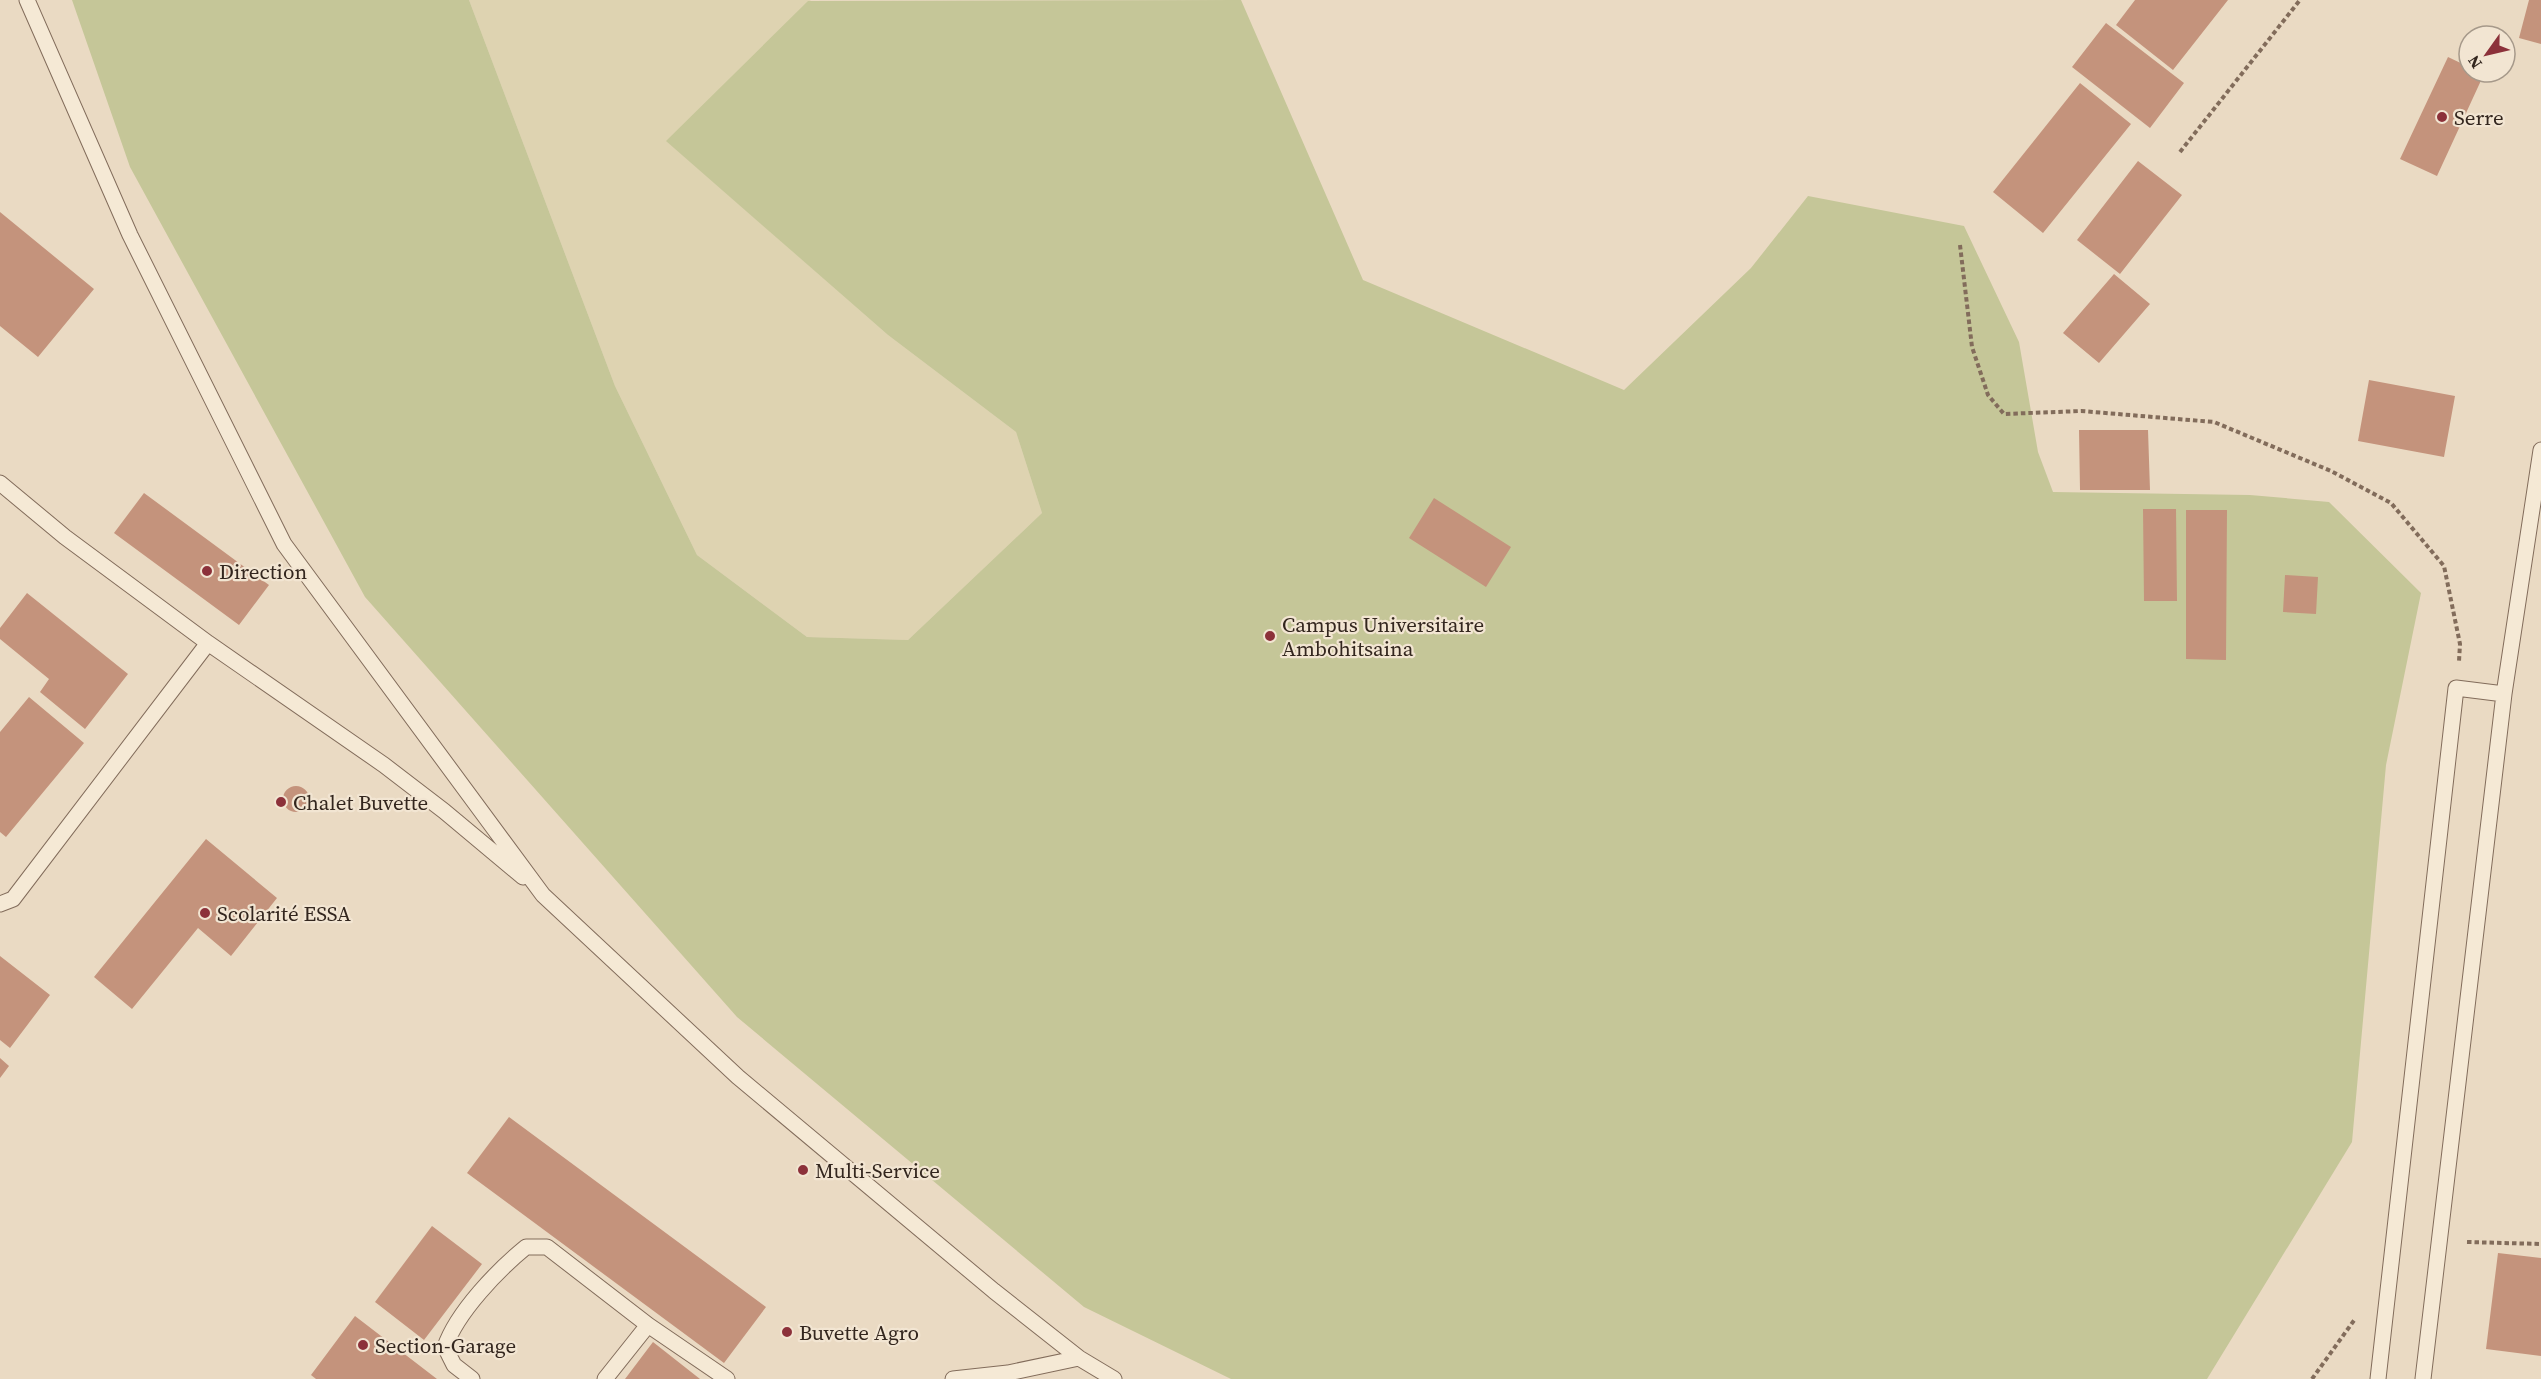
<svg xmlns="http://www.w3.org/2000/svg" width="2541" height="1379" font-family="'Source Serif 4',serif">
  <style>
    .farmland { fill: #ded3b1 }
    .green { fill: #c5c698 }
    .building { fill: #c4937c }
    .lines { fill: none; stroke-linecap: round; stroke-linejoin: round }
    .service-casing { stroke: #826c5b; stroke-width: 17 }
    .path { stroke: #826c5b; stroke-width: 4; stroke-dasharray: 4.5 3; stroke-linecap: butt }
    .service { stroke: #f5e9d5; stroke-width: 15 }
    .poi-dot { fill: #8c313a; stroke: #f2e5d2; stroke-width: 2 }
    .labels { text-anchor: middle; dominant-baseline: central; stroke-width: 4.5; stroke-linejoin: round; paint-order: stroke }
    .poi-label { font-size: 21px; fill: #33261e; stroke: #f2e5d2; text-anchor: start }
  </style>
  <rect width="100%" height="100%" fill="#eadac3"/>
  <path class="farmland" d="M469 0H811L667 141 888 335 1016 432 1042 513 908 640 807 637 697 555 615 386Z"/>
  <path class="green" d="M72 0H469L615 386 697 555 807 637 908 640 1042 513 1016 432 888 335 666 141 808 1 1241 0 1363 280 1624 390 1751 268 1808 196 1964 226 2019 342 2038 452 2053 492 2250 495 2329 502 2421 593 2386 765 2352 1142 2207 1379H1231L1084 1307 737 1017 365 597 130 167Z"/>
  <path class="building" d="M2135 0H2228L2173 70 2116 25Z
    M2529 0H2541V44L2519 38Z
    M2106 23 2184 83 2150 128 2072 67Z
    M2448 57 2469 67V72L2484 74 2437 176 2400 159Z
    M2080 83 2131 124 2043 233 1993 192Z
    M2138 161 2182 195 2120 274 2077 240Z
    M0 212 94 289 38 357 0 326Z
    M2114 274 2150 304 2099 363 2063 333Z
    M2369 380 2455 396 2444 457 2358 441Z
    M2079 430H2148L2150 490H2080Z
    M144 493 269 585 239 625 114 533Z
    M1434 498 1511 547 1486 587 1409 538Z
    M2143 509H2176L2177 601H2144Z
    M2186 510H2227L2226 660 2186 659Z
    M2285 575 2318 577 2316 614 2283 612Z
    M27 593 128 674 85 729 40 692 49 679 0 639V628Z
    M29 697 84 743 6 837 0 832V732Z
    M283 799a13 13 0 1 1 26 0a13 13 0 1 1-26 0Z
    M206 839 277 898 231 956 198 928 132 1009 94 977Z
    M0 956 50 995 10 1048 0 1040Z
    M0 1058 9 1066 0 1078Z
    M509 1117 766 1307 724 1363 467 1173Z
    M432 1226 482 1264 424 1340 375 1302Z
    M2498 1253 2541 1258V1356L2486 1349Z
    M355 1316 437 1379H316L311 1375Z
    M653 1342 700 1379H625Z"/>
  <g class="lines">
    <defs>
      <path id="service" d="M27 0 130 235 284 544 543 895 738 1077 994 1291 1079 1358 1114 1379
        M0 483 65 537 208 643 384 765 444 811 523 877
        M0 904 13 899 208 643
        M472 1379 454 1365 445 1347C457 1312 498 1270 526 1247H547L648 1325 727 1379
        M605 1379 648 1325
        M953 1379 1008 1373 1079 1358
        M2378 1379 2456 688 2504 694
        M2423 1379 2504 694 2541 450"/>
    </defs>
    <use href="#service" class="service-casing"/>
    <path class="path" d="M2180 152 2300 0
      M1960 245 1972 347 1988 395 2004 414 2081 411 2214 422 2331 471 2391 503 2444 566 2460 644 2459 661
      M2467 1242 2541 1244
      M2312 1379 2355 1319"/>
    <use href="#service" class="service"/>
  </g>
  <g class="poi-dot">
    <circle cx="2442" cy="117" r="6"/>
    <circle cx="207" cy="571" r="6"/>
    <circle cx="1270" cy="636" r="6"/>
    <circle cx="281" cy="802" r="6"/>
    <circle cx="205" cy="913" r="6"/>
    <circle cx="803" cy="1170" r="6"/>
    <circle cx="787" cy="1332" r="6"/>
    <circle cx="363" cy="1345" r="6"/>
  </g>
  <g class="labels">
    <g class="poi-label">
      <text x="2454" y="117">Serre</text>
      <text x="219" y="571">Direction</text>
      <text x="1282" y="624">Campus Universitaire<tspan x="1282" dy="24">Ambohitsaina</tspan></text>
      <text x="293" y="802">Chalet Buvette</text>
      <text x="217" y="913">Scolarité ESSA</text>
      <text x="815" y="1170">Multi-Service</text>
      <text x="799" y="1332">Buvette Agro</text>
      <text x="375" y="1345">Section-Garage</text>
    </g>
  </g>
  <g transform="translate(2487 54) rotate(236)"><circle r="28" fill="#f2e5d2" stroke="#a6998a" stroke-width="1.5"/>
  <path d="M0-4.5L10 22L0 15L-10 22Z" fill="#8c313a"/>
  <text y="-9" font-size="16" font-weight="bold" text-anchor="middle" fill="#33261e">N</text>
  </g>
</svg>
